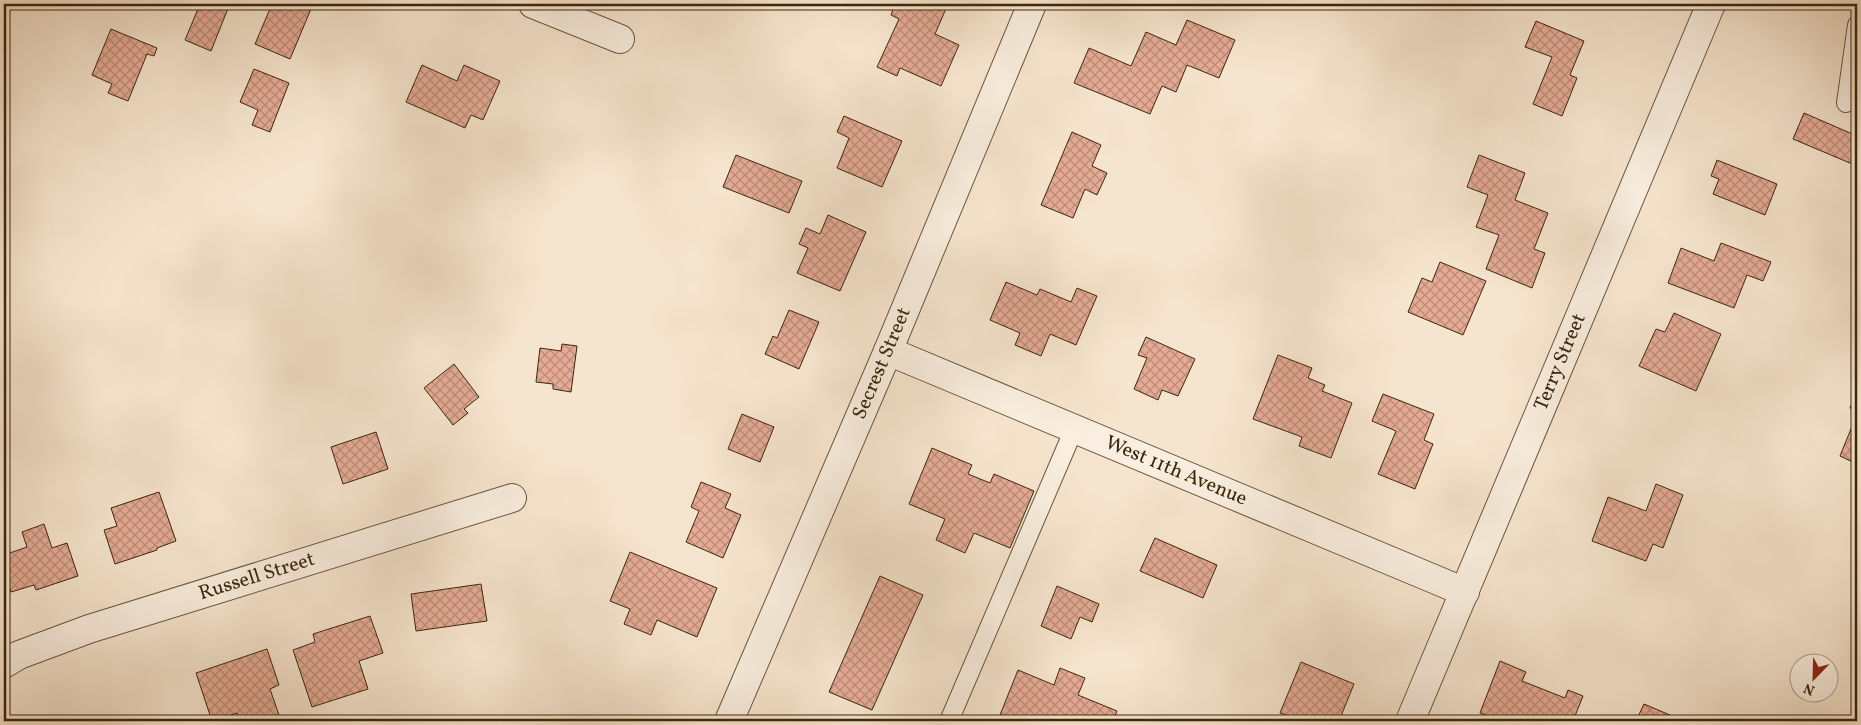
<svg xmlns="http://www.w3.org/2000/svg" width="1861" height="725" font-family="Vollkorn,serif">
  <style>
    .building { fill: url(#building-cross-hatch); stroke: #3c270b }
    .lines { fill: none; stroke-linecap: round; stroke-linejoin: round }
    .lane-casing { stroke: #6a563c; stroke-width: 20 }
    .street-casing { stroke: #6a563c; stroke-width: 30 }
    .lane { stroke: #f9eedf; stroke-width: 18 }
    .street { stroke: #f9eedf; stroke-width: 28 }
    .labels { text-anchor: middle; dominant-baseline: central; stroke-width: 4.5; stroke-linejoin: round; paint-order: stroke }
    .street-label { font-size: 20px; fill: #3c270b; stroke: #f9eedf }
  </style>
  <defs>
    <pattern id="building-cross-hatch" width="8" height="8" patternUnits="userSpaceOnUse" patternTransform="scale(1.25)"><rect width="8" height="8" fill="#e5ab95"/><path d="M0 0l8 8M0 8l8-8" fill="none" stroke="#bb8b78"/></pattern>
  </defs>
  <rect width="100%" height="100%" fill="#f6e5ce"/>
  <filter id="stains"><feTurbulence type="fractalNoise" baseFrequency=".004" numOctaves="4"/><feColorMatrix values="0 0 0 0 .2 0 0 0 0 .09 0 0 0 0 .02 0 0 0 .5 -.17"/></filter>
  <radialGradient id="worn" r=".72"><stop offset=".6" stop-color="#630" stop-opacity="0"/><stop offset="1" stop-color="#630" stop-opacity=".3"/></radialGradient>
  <path class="building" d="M200 4H223L229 6 211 51 185 40Z
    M272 4H313L290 59 255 44Z
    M895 4H948L935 34 959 45 941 86 900 68 897 76 877 67 899 19 891 15Z
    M1187 20 1235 40 1219 78 1187 65 1176 92 1162 86 1150 114 1074 83 1089 48 1131 66 1146 32 1176 45Z
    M1536 21 1584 41 1570 75 1577 78 1562 116 1533 104 1552 57 1525 47Z
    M111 29 157 48 154 56 147 54 128 101 108 93 112 84 92 75Z
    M422 65 457 81 464 65 500 81 483 120 471 115 465 128 406 102Z
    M254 69 289 83 270 132 252 125 258 110 240 102Z
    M1804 113 1857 136V166L1793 139Z
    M844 116 902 141 882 187 837 168 849 138 837 132Z
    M1072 132 1101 145 1092 166 1107 173 1097 195 1085 189 1073 218 1041 205Z
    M736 155 802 181 789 213 723 187Z
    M1479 155 1525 173 1515 200 1548 213 1534 249 1545 253 1532 288 1486 269 1499 235 1476 227 1488 195 1467 187Z
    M1717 160 1777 184 1765 215 1713 194 1719 179 1711 176Z
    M828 215 866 232 840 291 797 273 808 248 799 244 806 228 820 234Z
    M1721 243 1771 262 1763 281 1747 275 1734 308 1668 283 1681 248 1714 261Z
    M1440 262 1486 281 1463 335 1408 312 1422 278 1432 282Z
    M1006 282 1037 295 1040 289 1071 302 1077 288 1097 296 1076 345 1050 334 1041 356 1015 345 1020 333 990 320Z
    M789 310 819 322 799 369 765 354 773 336 777 338Z
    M1674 313 1721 334 1696 391 1639 366 1656 329 1665 332Z
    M1146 337 1195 359 1178 396 1162 390 1158 400 1134 389 1147 358 1138 355Z
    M562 344 577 346 571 392 553 389V384L536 382 540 348 561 351Z
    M1278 355 1312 368 1308 378 1325 385 1322 391 1352 403 1331 458 1299 446 1302 437 1253 419Z
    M454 364 479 397 464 409 468 413 453 425 424 388Z
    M1857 391V411L1850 408Z
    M1383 394 1434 414 1424 440 1433 444 1415 489 1378 474 1396 431 1372 421Z
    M742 414 774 427 760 462 728 449Z
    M1857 414V464L1840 456Z
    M376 432 388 469 343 484 331 447Z
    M932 448 972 465 968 474 990 483 994 474 1034 491 1010 548 974 533 965 553 936 540 945 519 909 504Z
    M701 482 731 494 725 508 741 515 723 558 686 542 699 511 691 507Z
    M1656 484 1683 495 1663 548 1653 544 1646 561 1592 541 1608 497 1646 511Z
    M159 492 176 541 157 548V550L115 564 104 530 117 526 111 508Z
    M44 524 52 548 67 543 78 576 36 590 34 585 11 592 4 571V555L27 547 22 532Z
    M1155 538 1217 565 1203 598 1140 571Z
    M630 552 717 588 697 637 657 620 651 635 624 624 630 609 610 601Z
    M880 576 923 595 872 710 829 692Z
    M481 584 487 621 416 631 411 594Z
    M1057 586 1099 604 1092 622 1080 617 1071 639 1041 626Z
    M370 616 383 653 359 661 368 689 312 707 293 650 315 642 313 634Z
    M267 649 279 685 270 689 280 718 271 721H240L237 713 212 721 196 673Z
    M1500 661 1526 672 1522 681 1565 698 1568 690 1583 696 1573 721H1501L1480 713Z
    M1301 662 1354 684 1339 721H1302L1280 713Z
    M1060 668 1085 678 1078 695 1117 711 1113 721H1017L1000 715 1018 670 1054 685Z
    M1644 704 1684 721H1636Z
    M1206 717 1216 721H1204Z"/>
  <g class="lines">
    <defs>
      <path id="lane" d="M1846 103 1857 25
        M949 721 1074 429"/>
      <g id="street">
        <path d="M533 4 620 39"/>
        <path id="s1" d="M888 351 1465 592"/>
        <path id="s2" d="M4 664 19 655 89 629 512 498"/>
        <path id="s3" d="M729 721 888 351 1032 4"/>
        <path id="s4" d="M1410 721 1711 4"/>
      </g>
    </defs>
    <use href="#lane" class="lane-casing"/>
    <use href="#street" class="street-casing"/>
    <use href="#lane" class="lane"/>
    <use href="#street" class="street"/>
  </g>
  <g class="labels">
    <g class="street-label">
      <text stroke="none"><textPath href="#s3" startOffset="389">Secrest Street</textPath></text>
      <text stroke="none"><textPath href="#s4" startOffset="389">Terry Street</textPath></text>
      <text stroke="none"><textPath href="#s1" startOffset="312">West 11th Avenue</textPath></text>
      <text stroke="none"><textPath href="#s2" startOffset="268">Russell Street</textPath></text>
    </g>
  </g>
  <rect width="1861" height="725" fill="none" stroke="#f6e5ce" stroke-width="20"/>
  <rect x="5" y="5" width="1851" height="715" fill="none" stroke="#3c270b" stroke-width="2.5"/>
  <rect x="10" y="10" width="1841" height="705" fill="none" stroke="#3c270b"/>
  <g transform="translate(1814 678) rotate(203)"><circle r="24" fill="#f9eedf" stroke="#ad9e8a"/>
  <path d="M0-4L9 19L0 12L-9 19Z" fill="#8f2418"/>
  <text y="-8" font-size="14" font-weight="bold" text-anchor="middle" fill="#3c270b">N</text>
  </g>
  <rect width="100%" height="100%" filter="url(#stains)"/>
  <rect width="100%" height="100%" fill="url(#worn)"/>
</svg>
